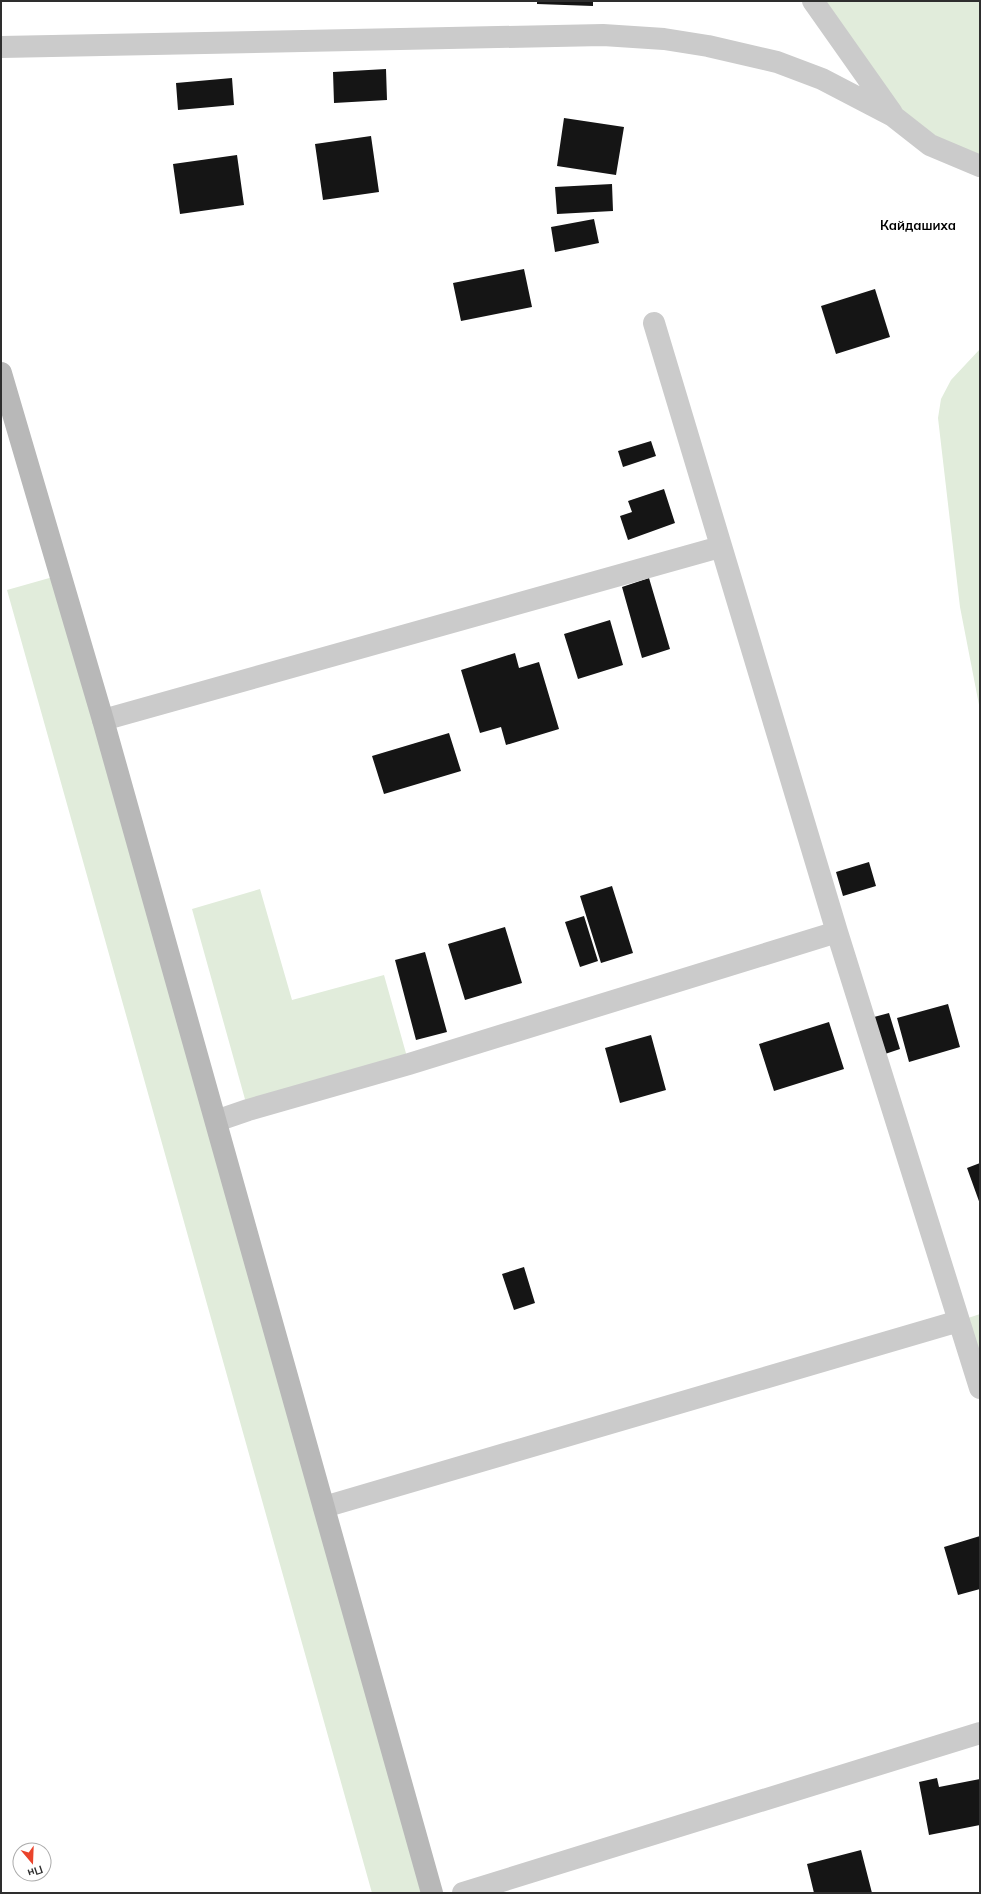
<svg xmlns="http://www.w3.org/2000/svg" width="981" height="1894" font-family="Mulish,sans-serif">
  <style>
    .green { fill: #e1ecdb }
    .building { fill: #151515 }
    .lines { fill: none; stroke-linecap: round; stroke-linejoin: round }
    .minor { stroke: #cbcbcb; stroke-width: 22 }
    .secondary { stroke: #b8b8b8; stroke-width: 22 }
    .labels { text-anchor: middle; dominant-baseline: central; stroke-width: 4; stroke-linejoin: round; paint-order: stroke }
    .neighbourhood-label { font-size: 13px; font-weight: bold; fill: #000; stroke: #fff }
  </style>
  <rect width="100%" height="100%" fill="#fff"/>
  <path class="green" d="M813 1H980V166L930 145Z
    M980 349V710L960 607 938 418 941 399 951 380Z
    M60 575 432 1893H372L7 590Z
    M260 889 292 1000 384 975 409 1064 248 1110 192 909Z
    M980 1314V1388L959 1321Z"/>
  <path class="building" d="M537 1H593V6L537 4Z
    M386 69 387 100 334 103 333 72Z
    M232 78 234 105 178 110 176 83Z
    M564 118 624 127 616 175 557 166Z
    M371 136 379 192 323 200 315 144Z
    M237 155 244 205 180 214 173 164Z
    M612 184 613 211 557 214 555 187Z
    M594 219 599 243 555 252 551 227Z
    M524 269 532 307 461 321 453 283Z
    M875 289 890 337 836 354 821 306Z
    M651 441 656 456 623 467 618 451Z
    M664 489 675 523 628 540 620 516 632 512 628 501Z
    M649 578 670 649 642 658 622 587Z
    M610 620 623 665 578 679 564 634Z
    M515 653 519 668 539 662 559 729 506 745 501 727 480 733 461 670Z
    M449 733 461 771 384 794 372 756Z
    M869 862 876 886 843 896 836 872Z
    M612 886 633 953 601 963 580 896Z
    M584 916 598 961 580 967 565 922Z
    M505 927 522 983 465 1000 448 944Z
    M425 952 447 1032 416 1040 395 960Z
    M948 1004 960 1047 909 1062 897 1018Z
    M889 1013 900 1049 885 1054 874 1017Z
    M829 1022 844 1069 774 1091 759 1044Z
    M651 1035 666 1090 620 1103 605 1048Z
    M980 1163V1204L967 1168Z
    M524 1267 535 1303 514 1310 502 1274Z
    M980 1536V1589L958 1595 944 1547Z
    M937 1778 939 1787 980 1779V1825L929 1835 919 1782Z
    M861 1850 872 1893H814L807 1864Z"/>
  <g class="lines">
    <path class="minor" d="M813 1 892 113
      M1 47 603 35 664 39 708 46 777 62 822 79 893 116 930 145 980 166
      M654 323 837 932 980 1388
      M103 720 720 547
      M216 1121 248 1110 409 1064 837 932
      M324 1507 959 1321
      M463 1893 980 1733"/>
    <path class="secondary" d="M1 373 103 720 432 1893"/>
  </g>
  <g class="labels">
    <g class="neighbourhood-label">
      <text x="918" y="225">Кайдашиха</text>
    </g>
  </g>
  <rect width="981" height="1894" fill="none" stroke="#2e2e2e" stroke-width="4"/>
  <g transform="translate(32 1862) rotate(161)"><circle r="19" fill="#ffffff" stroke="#ababab"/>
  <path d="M0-3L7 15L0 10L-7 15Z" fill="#ea432b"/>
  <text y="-6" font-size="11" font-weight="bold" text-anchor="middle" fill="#2e2e2e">Пн</text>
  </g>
</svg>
